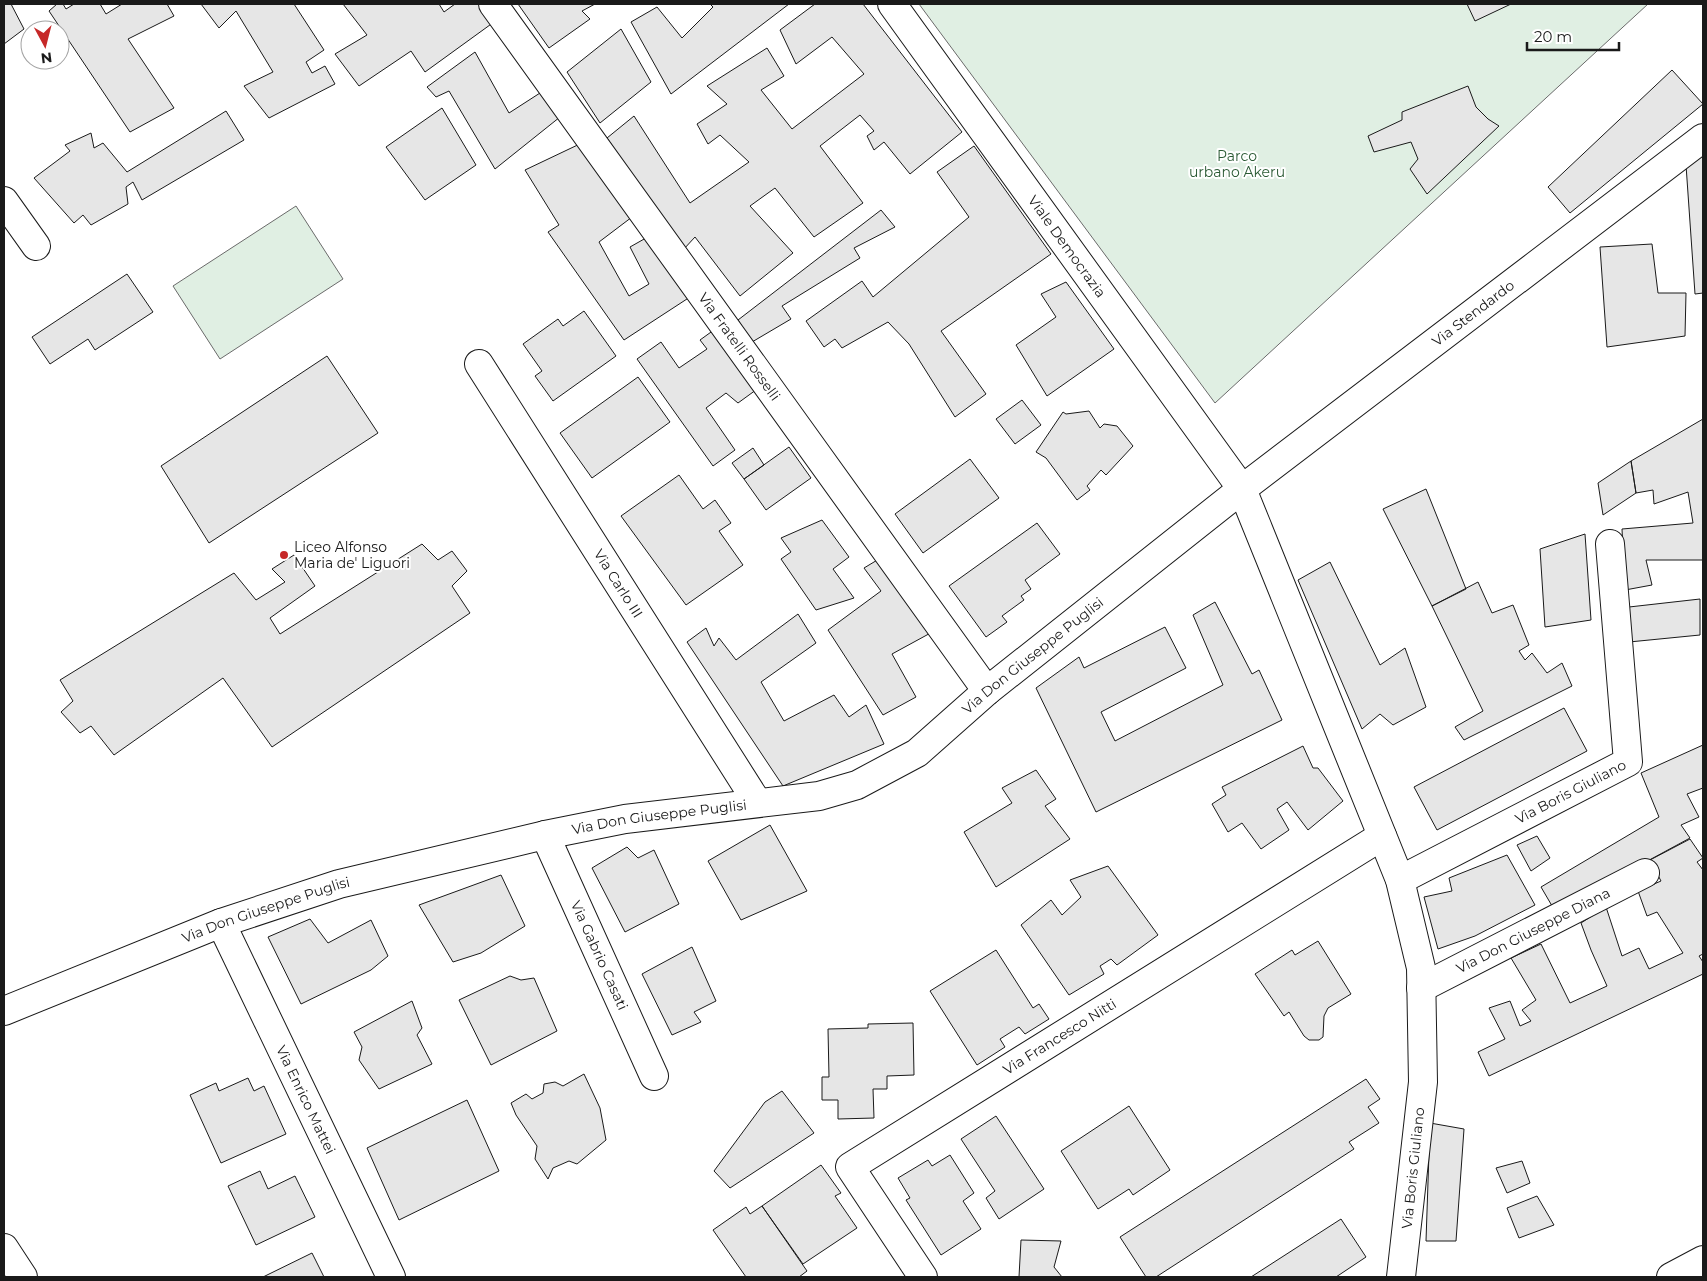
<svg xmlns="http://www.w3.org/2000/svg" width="1707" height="1281" font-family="Montserrat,sans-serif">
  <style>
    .green { fill: #e0efe3; stroke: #6a6a6a }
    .building { fill: #e6e6e6; stroke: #1a1a1a }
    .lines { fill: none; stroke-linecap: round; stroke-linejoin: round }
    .minor-casing { stroke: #1a1a1a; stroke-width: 30 }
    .tertiary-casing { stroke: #1a1a1a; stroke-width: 30 }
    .minor { stroke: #fff; stroke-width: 28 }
    .tertiary { stroke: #fff; stroke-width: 28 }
    .poi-dot { fill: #c62828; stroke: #fff; stroke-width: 2 }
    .labels { text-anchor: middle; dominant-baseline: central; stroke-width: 4; stroke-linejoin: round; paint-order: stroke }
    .park-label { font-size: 14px; fill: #2b5a34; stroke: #fff }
    .street-label { font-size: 14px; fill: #1a1a1a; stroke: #fff }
    .poi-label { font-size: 14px; fill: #1a1a1a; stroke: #fff; text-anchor: start }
  </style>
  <rect width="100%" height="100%" fill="#fff"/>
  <path class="green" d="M919 4H1648L1215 403Z
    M296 206 343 279 220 359 173 286Z"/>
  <path class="building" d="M4 4H11L24 29 4 44Z
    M57 4H63L66 9 74 4H100L106 14 122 4H167L174 16 128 39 174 108 130 132 49 11Z
    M201 4H294L324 50 306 62 312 73 325 66 335 84 269 118 244 86 273 72 236 11 219 28Z
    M343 4H439L444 12 455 4H479L494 22 425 72 411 51 359 86 335 54 367 35Z
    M518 4H595L582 11 590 19 549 48Z
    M710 4H789L671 94 631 22 657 7 682 38 713 7Z
    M815 4H863L962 132 910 174 884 142 874 150 867 136 874 131 860 115 820 146 863 203 814 237 775 188 750 206 793 253 740 296 695 237 683 250 607 138 634 116 690 203 749 162 720 135 708 144 697 124 727 104 707 86 767 48 784 76 761 90 792 129 864 74 832 37 796 64 780 30Z
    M1467 4H1511L1475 21Z
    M621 29 651 82 600 123 567 72Z
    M475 52 509 113 540 93 560 117 495 169 449 91 436 97 427 87Z
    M1672 70 1703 104 1570 213 1548 187Z
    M1468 86 1476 107 1488 119 1499 126 1427 194 1410 169 1418 159 1411 142 1374 152 1368 136 1402 120V112Z
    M442 108 476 165 425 200 386 147Z
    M226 111 244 140 142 200 133 182 126 187 128 204 91 225 83 215 74 223 34 178 70 151 65 145 91 133 94 148 103 143 127 172Z
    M586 141 636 214 599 242 629 296 649 284 630 247 653 234 690 297 624 340 548 232 559 225 525 170Z
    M974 146 1051 254 941 331 986 394 955 417 909 344 888 322 842 348 835 339 824 347 806 321 862 281 873 297 969 217 937 172Z
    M1703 155V293L1695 294 1686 165Z
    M881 210 895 227 854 248 860 258 782 306 791 319 752 342 738 320Z
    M1652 244 1658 293H1686L1685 336 1607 347 1600 247Z
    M127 274 153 312 95 350 88 339 50 364 32 337Z
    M1066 282 1114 349 1047 396 1016 345 1056 317 1041 294Z
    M584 311 616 356 553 401 535 376 542 371 523 344 558 319 563 326Z
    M718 327 760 387 738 403 726 393 706 408 735 450 713 466 637 359 661 342 679 368 707 349 700 340Z
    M327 356 378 433 209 543 161 466Z
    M638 377 670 422 592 478 560 433Z
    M1022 400 1041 425 1015 444 996 419Z
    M1089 411 1100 428 1104 424 1117 426 1133 446 1106 475 1101 470 1087 486 1090 490 1077 500 1046 458 1036 452 1063 412 1066 414Z
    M1703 419V560H1646L1652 585 1625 590 1622 529 1693 523 1688 492 1654 504 1653 490 1636 493 1631 461Z
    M789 447 811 478 766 510 744 479Z
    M753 448 764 465 744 479 732 463Z
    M970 459 999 498 923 553 895 514Z
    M1631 461 1636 493 1603 515 1598 483Z
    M679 475 703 509 715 500 731 523 719 531 743 565 686 605 621 516Z
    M1426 489 1466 589 1432 606 1383 509Z
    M822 520 849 557 833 569 854 598 816 610 781 559 791 552 781 538Z
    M1037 523 1060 554 1025 580 1031 589 1021 596 1024 600 1002 616 1007 622 986 637 949 586Z
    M1585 534 1591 620 1545 627 1540 549Z
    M422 544 438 560 452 551 467 571 452 586 470 613 272 747 223 678 114 755 91 726 80 733 61 712 73 701 60 680 234 573 256 600 285 582 272 569 294 555 315 586 270 618 280 634Z
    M884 556 936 630 892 654 916 697 883 715 828 630 881 591 864 568Z
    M1330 562 1380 665 1405 648 1426 707 1393 725 1380 714 1362 729 1298 580Z
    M1478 582 1492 613 1513 605 1529 645 1519 651 1525 660 1532 653 1547 673 1562 663 1572 686 1464 740 1455 727 1483 711 1432 606Z
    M1700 599V635L1629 642V607Z
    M1215 602 1252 674 1259 670 1282 720 1096 812 1036 688 1079 657 1084 668 1165 627 1186 668 1101 712 1115 741 1223 685 1193 615Z
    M798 614 816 643 761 682 784 721 834 695 849 717 866 705 884 744 783 786 687 642 706 628 714 646 719 638 736 660Z
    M1564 708 1587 751 1437 830 1414 787Z
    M1703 745V788L1687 794 1699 817 1681 825 1690 838 1555 911 1541 887 1659 817 1641 773Z
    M1303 746 1313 768H1318L1343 801 1308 830 1287 802 1277 809 1289 830 1261 849 1242 823 1228 832 1212 804 1226 795 1222 787Z
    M1036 770 1056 799 1045 806 1070 839 996 887 964 832 1012 803 1002 788Z
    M770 825 807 891 741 920 708 861Z
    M1537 836 1550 858 1531 871 1517 845Z
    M1690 839 1703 858 1697 862 1703 870V954L1699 956 1703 962V974L1489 1076 1478 1052 1505 1039 1489 1008 1510 1001 1520 1026 1531 1021 1522 1010 1536 1000 1511 958 1541 944 1570 1003 1607 986 1591 950 1581 923 1606 907 1622 956 1639 948 1649 969 1683 953 1657 912 1647 916 1638 891 1661 881 1650 860Z
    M627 847 638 858 654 850 679 904 625 932 592 868Z
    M1507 855 1535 905 1475 936 1438 949 1424 897 1452 891 1449 878Z
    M1108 866 1158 935 1117 965 1111 959 1100 966 1104 974 1069 995 1021 925 1051 900 1062 915 1081 897 1070 880Z
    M501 875 525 926 481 953 453 962 419 905Z
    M310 919 328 943 371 920 388 956 371 970 301 1004 268 937Z
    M1318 941 1351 994 1328 1008 1324 1016 1323 1037 1319 1040H1309L1304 1036 1289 1012 1284 1016 1255 974 1292 950 1295 955Z
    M692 947 716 1001 694 1012 701 1022 672 1035 642 974Z
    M996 950 1033 1008 1039 1004 1049 1019 1025 1034 1019 1027 1000 1039 1005 1047 977 1065 930 991Z
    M510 976 521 980 534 978 557 1031 491 1065 459 1000Z
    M412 1001 422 1028 417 1035 432 1064 379 1089 359 1060 362 1047 354 1032Z
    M913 1023 914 1075 887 1076V1089H873L874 1118 838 1119V1100H822V1077H829L828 1029 868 1028V1024Z
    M584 1074 600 1108 606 1140 577 1164 569 1161 553 1168 548 1179 535 1159 537 1146 516 1115 511 1103 526 1094 532 1099 543 1093 544 1084 555 1082 563 1086Z
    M248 1078 254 1091 264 1086 286 1134 221 1163 190 1095 216 1083 219 1091Z
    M1366 1079 1380 1099 1368 1107 1379 1123 1349 1142 1354 1149 1156 1277H1146L1120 1237Z
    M782 1091 814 1133 730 1188 714 1171 765 1102Z
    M467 1100 499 1171 399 1220 367 1148Z
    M1129 1106 1170 1170 1133 1195 1129 1189 1098 1209 1061 1151Z
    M996 1116 1044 1189 999 1219 986 1198 995 1191 961 1139Z
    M1430 1123 1464 1129 1456 1241H1426Z
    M950 1155 974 1193 963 1201 981 1229 941 1255 906 1200 910 1198 898 1178 928 1160 932 1166Z
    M1522 1161 1530 1183 1507 1193 1496 1168Z
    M821 1165 841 1193 835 1196 857 1228 803 1264 762 1206Z
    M260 1171 268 1189 295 1176 315 1217 256 1245 228 1186Z
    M1537 1196 1554 1225 1519 1238 1507 1208Z
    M762 1206 807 1271 799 1277H746L713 1230 746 1207 750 1214Z
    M1341 1219 1366 1257 1336 1277H1251Z
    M1021 1240 1061 1241 1054 1267 1062 1277H1019Z
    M312 1253 324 1277H263Z"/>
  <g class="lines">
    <defs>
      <g id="minor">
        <path id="s1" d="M493 4 987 691"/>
        <path id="s2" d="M892 4 1242 489 1400 880 1421 968 1423 1082 1401 1277"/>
        <path d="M4 201 36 246"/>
        <path id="s3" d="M479 364 757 802"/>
        <path id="s4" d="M545 835 654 1076"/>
        <path id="s5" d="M1400 880 1628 762 1610 544"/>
        <path id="s6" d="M221 923 391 1277"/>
        <path id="s7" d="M1421 988 1645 873"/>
        <path id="s8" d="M923 1277 850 1167 1382 836"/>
        <path d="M1671 1277 1703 1260"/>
      </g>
      <g id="tertiary">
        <path id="s9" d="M4 1011 221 923 339 884 545 835 625 819 819 796 857 785 917 753 987 691 1242 489 1703 138"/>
        <path d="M4 1248 23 1277"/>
      </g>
    </defs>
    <use href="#minor" class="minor-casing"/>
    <use href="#tertiary" class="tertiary-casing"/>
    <use href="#minor" class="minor"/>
    <use href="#tertiary" class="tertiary"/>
  </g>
  <circle class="poi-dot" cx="284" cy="555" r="5"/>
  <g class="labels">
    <g class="park-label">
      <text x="1237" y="156">Parco<tspan x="1237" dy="16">urbano Akeru</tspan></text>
    </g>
    <g class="street-label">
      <text stroke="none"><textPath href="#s2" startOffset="299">Viale Democrazia</textPath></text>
      <text stroke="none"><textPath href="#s9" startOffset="1664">Via Stendardo</textPath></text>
      <text stroke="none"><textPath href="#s1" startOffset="422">Via Fratelli Rosselli</textPath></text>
      <text stroke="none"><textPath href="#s3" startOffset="260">Via Carlo III</textPath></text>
      <text stroke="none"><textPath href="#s9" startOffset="1106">Via Don Giuseppe Puglisi</textPath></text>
      <text stroke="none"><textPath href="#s5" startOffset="192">Via Boris Giuliano</textPath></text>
      <text stroke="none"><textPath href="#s9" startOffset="686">Via Don Giuseppe Puglisi</textPath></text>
      <text stroke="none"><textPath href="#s9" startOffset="281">Via Don Giuseppe Puglisi</textPath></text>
      <text stroke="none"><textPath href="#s7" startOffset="126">Via Don Giuseppe Diana</textPath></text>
      <text stroke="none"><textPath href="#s4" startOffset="132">Via Gabrio Casati</textPath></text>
      <text stroke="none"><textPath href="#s8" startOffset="379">Via Francesco Nitti</textPath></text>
      <text stroke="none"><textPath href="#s6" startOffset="196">Via Enrico Mattei</textPath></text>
      <text transform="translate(1413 1168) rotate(-84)">Via Boris Giuliano</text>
    </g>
    <g class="poi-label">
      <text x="294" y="547">Liceo Alfonso<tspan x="294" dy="16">Maria de' Liguori</tspan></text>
    </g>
  </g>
  <rect width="1707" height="1281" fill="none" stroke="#1a1a1a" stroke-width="10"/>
  <g transform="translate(45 45) rotate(173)"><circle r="24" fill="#ffffff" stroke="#a3a3a3"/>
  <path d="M0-4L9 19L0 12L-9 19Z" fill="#c62828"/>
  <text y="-8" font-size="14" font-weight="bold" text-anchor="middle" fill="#1a1a1a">N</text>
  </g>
  <path d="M1527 42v8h92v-8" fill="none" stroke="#1a1a1a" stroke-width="2.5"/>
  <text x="1534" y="42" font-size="15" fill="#1a1a1a" stroke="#ffffff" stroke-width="4" paint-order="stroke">20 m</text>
</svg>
